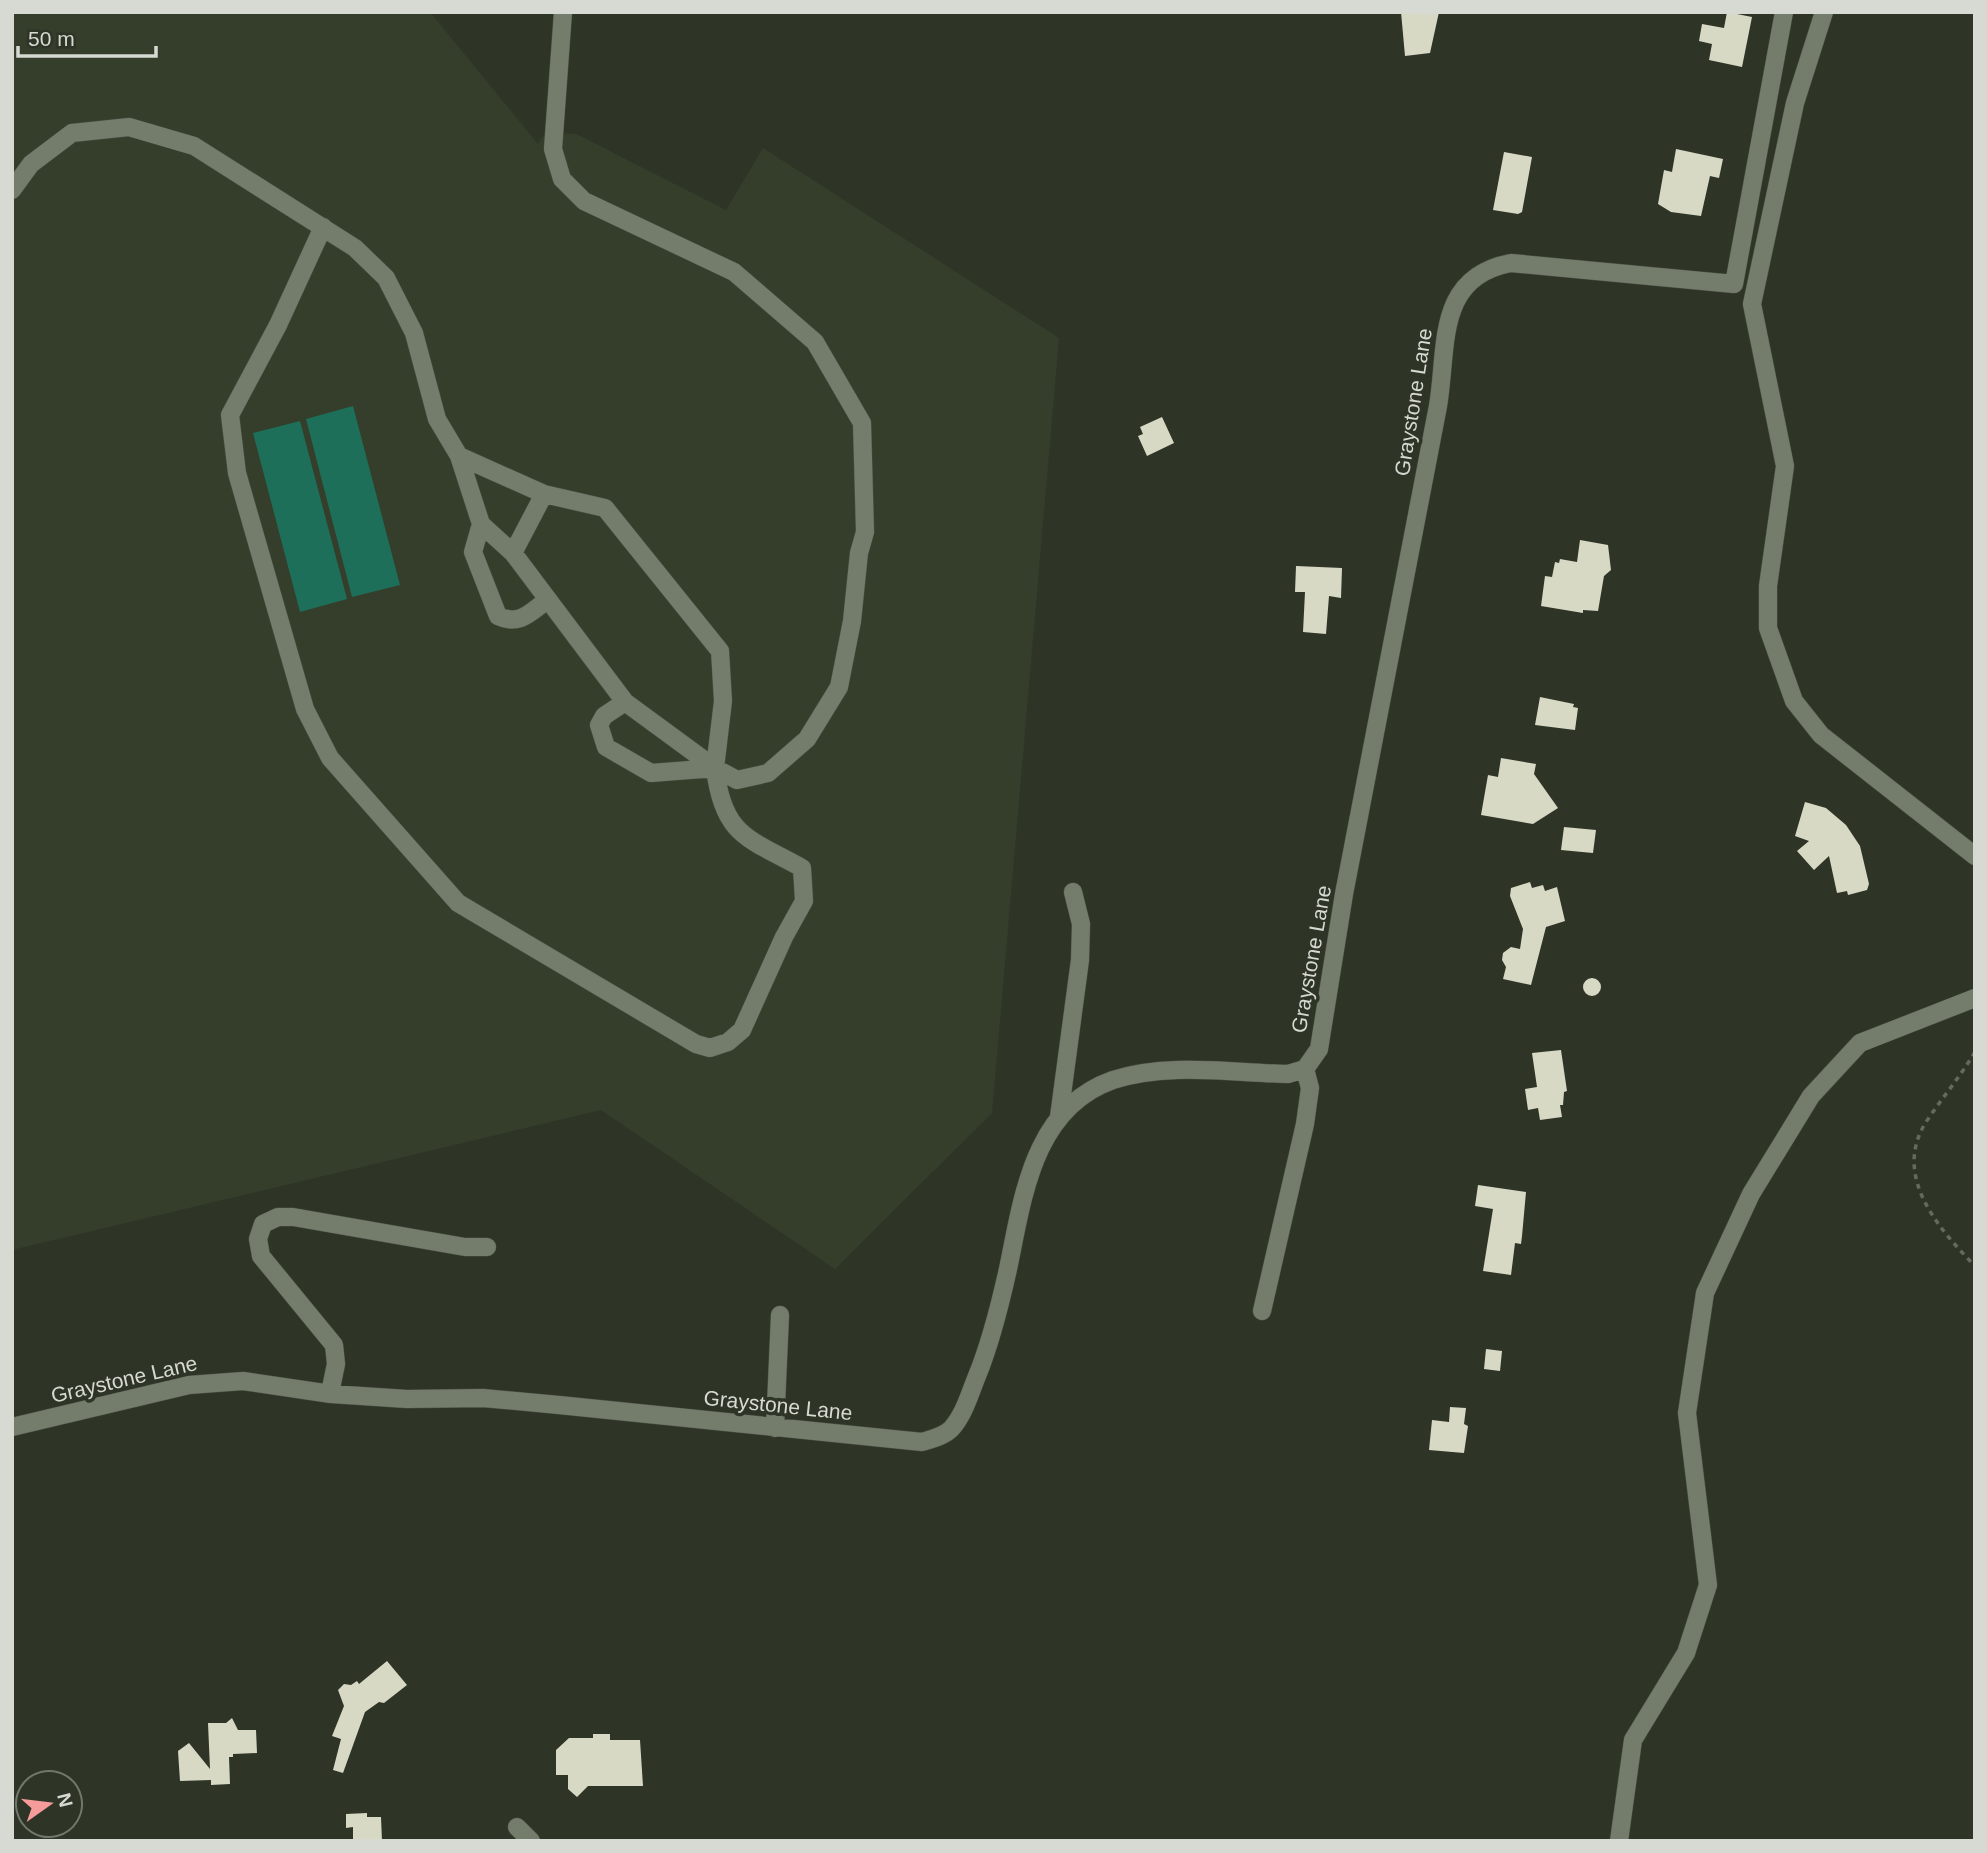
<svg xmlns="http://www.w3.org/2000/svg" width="1987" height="1853" font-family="Helvetica,sans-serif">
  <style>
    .built { fill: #353e2a }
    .water { fill: #1d6f5a }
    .building { fill: #d8d9c5 }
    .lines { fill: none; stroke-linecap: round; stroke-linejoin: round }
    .minor-casing { stroke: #4c5146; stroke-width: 19 }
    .path { stroke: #646a5e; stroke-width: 3.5; stroke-dasharray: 5 5; stroke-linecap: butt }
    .minor { stroke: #747c6c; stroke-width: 18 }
    .labels { text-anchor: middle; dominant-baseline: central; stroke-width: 7; stroke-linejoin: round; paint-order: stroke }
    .street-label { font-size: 21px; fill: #d6dad2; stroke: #2e3527 }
  </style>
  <rect width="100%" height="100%" fill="#2e3527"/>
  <path class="built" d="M12 12H430L538 144 545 133 576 134 726 210 763 148 1059 338 992 1113 835 1269 601 1110 12 1250Z"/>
  <path class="water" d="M353 406 400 585 352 597 306 419Z
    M300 421 347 599 300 612 253 433Z"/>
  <path class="building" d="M1401 12H1439L1430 53 1405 56Z
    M1727 12 1752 17 1742 67 1709 60 1712 44 1699 41 1702 24 1724 28Z
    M1676 149 1723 159 1719 178 1710 176 1701 216 1671 212 1658 204 1664 170 1672 172Z
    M1504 152 1532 157 1522 212 1518 214 1493 210Z
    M1162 417 1174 443 1147 456 1138 436 1143 434 1140 427Z
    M1580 540 1608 545 1611 570 1604 576 1598 611 1583 610V613L1541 606 1545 576 1552 577 1555 562 1559 563 1560 559 1577 562Z
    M1296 566 1342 568 1341 598 1329 596 1326 634 1303 632 1305 592H1295Z
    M1540 697 1574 704 1573 707 1578 708 1575 730 1535 725Z
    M1501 758 1536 764 1534 774 1558 808 1533 824 1481 815 1488 775 1498 777Z
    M1805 802 1826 808 1846 825 1860 846 1869 884 1867 890 1848 895 1847 891 1837 893 1829 856 1814 870 1797 851 1809 841 1795 836Z
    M1564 827 1596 830 1593 853 1561 850Z
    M1530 882 1532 888 1543 885 1545 891 1557 887 1565 921 1546 927 1531 985 1503 979 1506 967 1502 960 1503 953 1511 947 1520 949 1523 929 1510 896 1511 888Z
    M1583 987a9 9 0 1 1 18 0a9 9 0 1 1-18 0Z
    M1561 1050 1567 1091 1564 1092 1563 1105H1560L1562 1117 1540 1120 1538 1108 1528 1110 1525 1089 1537 1087 1532 1053Z
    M1478 1185 1526 1192 1522 1236 1521 1244 1515 1243 1511 1275 1483 1271 1493 1209 1475 1206Z
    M1486 1349 1502 1351 1500 1371 1484 1369Z
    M1450 1407 1466 1408 1464 1424 1468 1426 1464 1453 1429 1450 1432 1420 1449 1422Z
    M387 1661 407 1685 384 1703 379 1702 365 1712 343 1773 333 1770 341 1739 332 1736 344 1706 338 1690 344 1684 351 1685 357 1681 359 1684Z
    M232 1718 238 1730H256L257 1753 233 1754V1757H229L230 1784 211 1785V1780L180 1781 178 1751 189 1743 210 1769 208 1723H226Z
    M593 1734H610V1740H640L643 1786H588L577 1797 568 1789V1775H556V1750L569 1738H593Z
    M367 1813V1817H381L382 1841H353V1827L346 1828V1814Z"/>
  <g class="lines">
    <defs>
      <path id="minor" d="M1824 12 1795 103 1752 304 1785 466 1768 586V628L1794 701 1821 735 1975 856
        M12 190 31 164 72 133 129 127 194 146 355 248 386 278 414 333 437 419 459 456 544 494 605 508 720 651 723 701 715 768 737 780 768 773 807 739 839 687 852 621 859 553 865 532 862 423 815 342 734 272 584 201 562 179 553 149 563 12
        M323 227 278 325 230 415 237 473 305 709 330 758 458 903 696 1044 710 1048 728 1042 742 1030 784 937 804 901 802 868C748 838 723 836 715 768L625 702 513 553 481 524 459 456
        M1734 284 1784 12
        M481 524 473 552 498 616C519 626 530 613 547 600
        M513 553 544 494
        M625 702 604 716 599 725 606 747 651 773 715 768
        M1059 1117 1080 960 1081 924 1073 892
        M1262 1311 1305 1124 1310 1088 1305 1069
        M330 1393 336 1364 334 1345 261 1256 258 1239 263 1224 278 1217H293L465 1247H487
        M12 1427 189 1385 243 1381 331 1394 407 1399 483 1398 559 1405 922 1442C932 1439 944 1436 951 1429 964 1415 970 1393 977 1376 991 1342 1000 1305 1008 1269 1023 1197 1033 1108 1113 1080 1167 1062 1232 1073 1288 1074L1305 1069 1319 1049 1344 894 1438 406C1448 347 1435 277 1511 263L1734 284
        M775 1428 780 1315
        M517 1827 531 1841
        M1619 1841 1633 1740 1686 1653 1708 1585 1687 1413 1705 1293 1751 1194 1811 1096 1860 1043 1975 998"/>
    </defs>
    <use href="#minor" class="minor-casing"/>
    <path class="path" d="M1975 1052C1960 1077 1942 1098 1926 1122 1892 1176 1938 1228 1975 1266"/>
    <use href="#minor" class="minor"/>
  </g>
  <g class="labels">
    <g class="street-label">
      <text transform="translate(1413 402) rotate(-81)">Graystone Lane</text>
      <text transform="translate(1311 959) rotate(-80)">Graystone Lane</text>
      <text transform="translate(124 1379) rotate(-13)">Graystone Lane</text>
      <text transform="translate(778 1405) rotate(6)">Graystone Lane</text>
    </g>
  </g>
  <rect width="1987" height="1853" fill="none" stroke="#d6dad2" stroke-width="28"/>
  <g transform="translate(49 1804) rotate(76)"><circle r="33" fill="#2e3527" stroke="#71776b" stroke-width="2"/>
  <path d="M0-5L12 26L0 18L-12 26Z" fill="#f59b99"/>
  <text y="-10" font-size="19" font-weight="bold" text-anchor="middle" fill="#d6dad2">N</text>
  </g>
  <path d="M18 46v10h138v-10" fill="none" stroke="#d6dad2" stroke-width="3.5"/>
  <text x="28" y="46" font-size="21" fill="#d6dad2" stroke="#2e3527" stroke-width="5" paint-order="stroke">50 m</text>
</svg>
